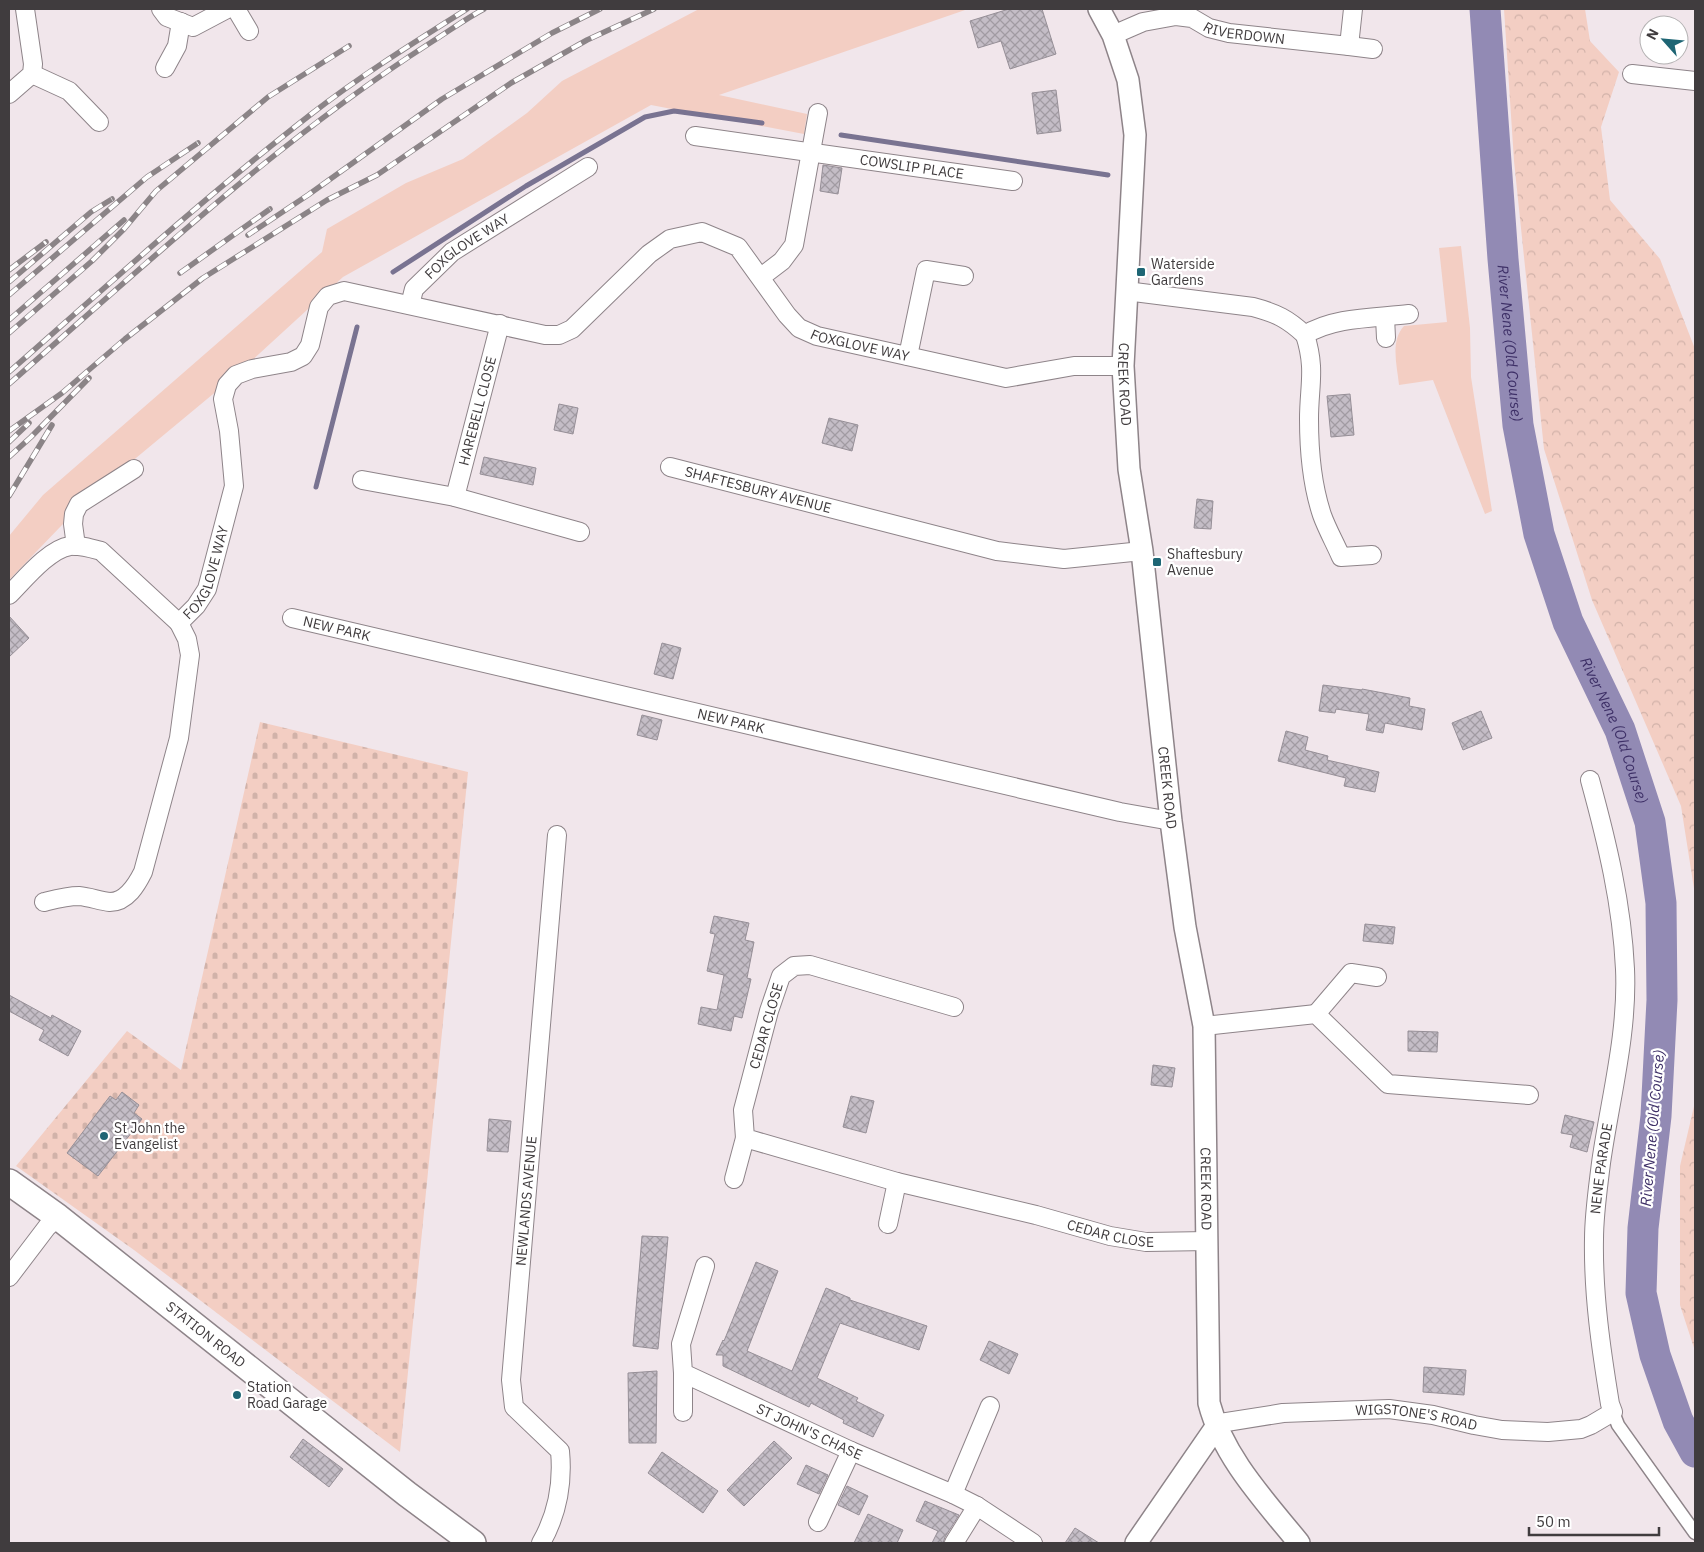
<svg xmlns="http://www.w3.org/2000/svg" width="1704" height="1552" font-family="'IBM Plex Sans',sans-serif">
	<defs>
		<pattern id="cemetery-stones" width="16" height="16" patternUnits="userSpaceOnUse" patternTransform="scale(1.25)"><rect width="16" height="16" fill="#f3cec3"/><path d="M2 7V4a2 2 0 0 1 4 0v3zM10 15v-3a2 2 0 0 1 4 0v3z" fill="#d1b2a9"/></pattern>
		<pattern id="park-crowns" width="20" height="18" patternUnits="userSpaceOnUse" patternTransform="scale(1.25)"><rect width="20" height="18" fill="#f3cec3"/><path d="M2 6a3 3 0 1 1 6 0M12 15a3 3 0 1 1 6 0" fill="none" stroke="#d1b2a9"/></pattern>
		<pattern id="building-cross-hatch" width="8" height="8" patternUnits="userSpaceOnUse" patternTransform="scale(1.25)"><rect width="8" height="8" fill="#c4bdc6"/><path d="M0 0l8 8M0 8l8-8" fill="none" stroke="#a19ba2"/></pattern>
	</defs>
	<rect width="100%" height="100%" fill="#f1e6eb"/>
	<g fill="#f3cec3">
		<path d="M699,9H968L719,95L807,114L804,134L651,105L343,277L236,375L89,497L9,580V536L43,495L322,252L327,229L406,183L463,159L527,113L562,81Z"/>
		<path d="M1461,246L1470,328L1471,377L1492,511L1485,514L1433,380L1399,385C1397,365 1390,341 1404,326L1447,322L1439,248Z"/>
	</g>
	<path fill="url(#cemetery-stones)" d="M260,722L468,772L400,1452L134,1250L16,1166L127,1031L181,1070Z"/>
	<g fill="url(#park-crowns)">
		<path d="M1504,9H1585L1590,41L1619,72L1601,127L1610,200L1660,259L1695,349V895L1681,806L1592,600L1544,449L1514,161Z"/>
		<path d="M1695,1102V1351L1680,1305V1166Z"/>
	</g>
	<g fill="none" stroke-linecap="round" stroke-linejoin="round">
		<g stroke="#797391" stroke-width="5">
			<path d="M841,135L1108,175"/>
			<path d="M393,272L526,186L645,117L674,111L762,123"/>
			<path d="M316,487L357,327"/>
		</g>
		<path stroke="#928ab4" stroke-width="31" id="s1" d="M1485,9L1503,259L1518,425L1539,534L1568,622L1620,730L1650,822L1661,903L1662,1000L1656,1116L1643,1228L1641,1293L1655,1355L1678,1421L1695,1452"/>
	</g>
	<g fill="url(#building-cross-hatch)" stroke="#968f97">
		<path d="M1009,9H1042L1056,54L1010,69L1001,41L978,48L970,21Z"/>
		<path d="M1056,90L1061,131L1037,134L1032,93Z"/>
		<path d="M823,165L842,168L838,194L820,191Z"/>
		<path d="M1350,394L1354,435L1331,437L1327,396Z"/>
		<path d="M559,404L578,408L573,434L554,430Z"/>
		<path d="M829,418L858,425L852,451L822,443Z"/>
		<path d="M484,457L536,468L533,485L480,474Z"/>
		<path d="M1197,499L1213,501L1211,529L1194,528Z"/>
		<path d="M9,616L29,638L9,657Z"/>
		<path d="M662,643L681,648L673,679L654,674Z"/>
		<path d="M1323,685L1362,690V689L1410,698L1409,706L1425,709L1422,730L1385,723L1383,733L1366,730L1369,714L1336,709L1335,713L1319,711Z"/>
		<path d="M1481,711L1492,738L1463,750L1452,723Z"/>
		<path d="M642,715L662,720L657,740L637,735Z"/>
		<path d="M1286,731L1308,737L1305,750L1328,756L1327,760L1379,772L1375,792L1344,786L1346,778L1278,761Z"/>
		<path d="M714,916L749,923L745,940L754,942L747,978L751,979L742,1018L734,1016L731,1031L698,1024L701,1007L717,1010L724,975L707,971L715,934L710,933Z"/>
		<path d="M1365,924L1395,927L1393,944L1363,941Z"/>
		<path d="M9,995L51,1018L52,1015L81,1031L68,1056L39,1040L44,1030L9,1011Z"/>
		<path d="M1408,1031L1438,1032L1437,1052L1408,1051Z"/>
		<path d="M1153,1065L1175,1068L1172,1087L1151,1085Z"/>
		<path d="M122,1092L139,1105L134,1113L142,1119L98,1176L67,1153L110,1096L116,1100Z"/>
		<path d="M851,1096L874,1101L866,1133L843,1127Z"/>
		<path d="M1565,1115L1594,1122L1587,1152L1570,1147L1573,1135L1561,1133Z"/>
		<path d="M489,1119L511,1121L508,1152L487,1151Z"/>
		<path d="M642,1236L668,1237L658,1349L633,1346Z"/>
		<path d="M756,1262L778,1271L747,1351L792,1371L826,1288L850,1298V1300L927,1326L919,1350L840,1323L817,1378L858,1398L856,1401L884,1415L873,1437L843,1423L844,1420L811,1403L809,1407L723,1366V1355H716L723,1340L724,1341Z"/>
		<path d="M989,1341L1018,1354L1009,1374L980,1360Z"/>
		<path d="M1424,1367L1466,1370L1464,1395L1423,1392Z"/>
		<path d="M657,1371L656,1443H629L628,1373Z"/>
		<path d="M303,1439L343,1469L329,1487L290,1457Z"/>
		<path d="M774,1441L792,1458L744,1506L727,1490Z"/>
		<path d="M662,1452L718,1491L703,1513L648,1473Z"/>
		<path d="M806,1465L828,1475L819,1494L797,1484Z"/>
		<path d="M847,1486L868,1496L859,1515L838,1505Z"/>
		<path d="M925,1501L959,1515L945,1537L943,1543H932L938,1531L916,1521Z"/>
		<path d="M868,1514L903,1530L897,1543H854Z"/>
		<path d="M1075,1528L1099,1543H1065Z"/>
	</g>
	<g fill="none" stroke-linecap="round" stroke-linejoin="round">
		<defs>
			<path id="pedestrian" d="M1613,1412L1618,1425L1695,1533"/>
			<g id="minor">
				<path d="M161,9L167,17L193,27L227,9"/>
				<path d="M236,9L249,31"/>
				<path id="s2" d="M1113,35L1143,22L1176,16L1192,18L1209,28L1229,33L1349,46L1353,9"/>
				<path d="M1349,46L1373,49"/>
				<path d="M165,68L177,46L181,22"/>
				<path d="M32,74L69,91L99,122"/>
				<path d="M1632,74L1695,81"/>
				<path d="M9,94L32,74L33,64L25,9"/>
				<path id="s3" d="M695,136L1013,181"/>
				<path d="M761,277L782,261L794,245L818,113"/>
				<path d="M1126,291L1253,307C1276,313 1288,319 1305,335C1333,317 1375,318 1409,314"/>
				<path id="s4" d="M410,305L414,289L452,252L588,167"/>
				<path d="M1385,317L1386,338"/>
				<path d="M1305,335C1316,369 1309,386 1309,419C1309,451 1312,485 1322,515C1327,529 1335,543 1341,557L1372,555"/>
				<path d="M908,356L926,270L964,276"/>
				<path id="s5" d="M670,467L997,551L1064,559L1142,551"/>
				<path d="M362,480L455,497L580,532"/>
				<path id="s6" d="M455,497L500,324"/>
				<path d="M76,546L73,524L74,514L79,504L134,469"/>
				<path d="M9,595C24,580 49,549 70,546C80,545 90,548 101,551L179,623"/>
				<path id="s7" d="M292,618L1120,812L1171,821"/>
				<path id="s8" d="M44,902C56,899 67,896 79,896C90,897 100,901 110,902C127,902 137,884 143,872L179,738L190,655L187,639L179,623L196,606L207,589L234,486L229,431L223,399L227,385L236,375L252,369L291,362L303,356L310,345L319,307L328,296L344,291L545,335H559L572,329L649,254L670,239L702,232L738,247L787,315L799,328L817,336L1006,378L1074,366H1123"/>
				<path id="s9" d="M954,1007L810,965L794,966L781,976L769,1011L743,1110L745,1138L897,1182L1036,1215L1110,1236L1146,1242L1208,1241"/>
				<path d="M1316,1014L1351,973L1377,977"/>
				<path d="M1204,1026L1316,1014L1388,1084L1529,1095"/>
				<path d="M734,1179L745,1138"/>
				<path d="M888,1224L897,1182"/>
				<path id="s10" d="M705,1266L681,1344L683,1373L851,1451L953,1494L977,1506L1033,1543"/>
				<path d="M9,1277L47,1227L58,1217"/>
				<path d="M683,1373V1412"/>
				<path id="s11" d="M1214,1424L1283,1413L1389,1409L1433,1415L1474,1425L1502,1430L1548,1432L1581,1429L1591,1425L1613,1412L1610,1404C1601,1349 1593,1294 1594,1239C1594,1214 1598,1188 1601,1163C1610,1099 1628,1034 1625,969C1622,904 1607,842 1590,780"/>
				<path d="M953,1494L990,1406"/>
				<path d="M818,1522L851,1451"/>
				<path id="s12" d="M541,1543C557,1515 563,1483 560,1451L514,1407L511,1380L557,835"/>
				<path d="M954,1543L977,1506"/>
			</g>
			<g id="tertiary">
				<path id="s13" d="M1099,9L1113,35L1128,80L1135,135L1123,366L1129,469L1142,551L1171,821L1185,927L1204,1026L1209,1403C1223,1457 1265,1501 1299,1543"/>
				<path d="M1136,1543L1216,1427"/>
			</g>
			<g id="secondary">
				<path id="s14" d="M9,1182L58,1217L407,1494L473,1543"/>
			</g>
		</defs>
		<use href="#pedestrian" stroke="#8e8489" stroke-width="15"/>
		<use href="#minor" stroke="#8e8489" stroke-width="20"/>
		<use href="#tertiary" stroke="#8e8489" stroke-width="24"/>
		<use href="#secondary" stroke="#8e8489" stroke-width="28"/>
		<use href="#pedestrian" stroke="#fff" stroke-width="12"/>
		<use href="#minor" stroke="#fff" stroke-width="18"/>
		<use href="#tertiary" stroke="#fff" stroke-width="21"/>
		<use href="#secondary" stroke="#fff" stroke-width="25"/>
		<defs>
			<g id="rail">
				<path d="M248,235L308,195L442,99L552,33L600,9"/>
				<path d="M9,270L46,242"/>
				<path d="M180,273L270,209"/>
				<path d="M9,282L91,212L112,199"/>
				<path d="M9,295L147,177L198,143"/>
				<path d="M9,320L124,220"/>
				<path d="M9,333L92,261L124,229L156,191L268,97L349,46"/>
				<path d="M9,372C108,285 206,196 310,115C360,76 413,43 467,9"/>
				<path d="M9,384C145,265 277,141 430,43C448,32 465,19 484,9"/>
				<path d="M9,431L62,393L125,339L203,278L327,200L377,175L511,83L587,40L654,9"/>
				<path d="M9,442L29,423"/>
				<path d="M9,457L31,437L89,378"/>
				<path d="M9,496L52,425"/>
			</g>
		</defs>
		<use href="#rail" stroke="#8b8487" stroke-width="5.5"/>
		<use href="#rail" stroke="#fff" stroke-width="4" stroke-dasharray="11" stroke-linecap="butt"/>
	</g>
	<g fill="#1e6574" stroke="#fff" stroke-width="2">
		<rect x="1136" y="267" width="10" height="10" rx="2.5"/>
		<rect x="1152" y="557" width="10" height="10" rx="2.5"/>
		<circle cx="104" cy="1136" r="5"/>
		<circle cx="237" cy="1395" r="5"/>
	</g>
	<g text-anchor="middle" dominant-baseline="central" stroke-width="4.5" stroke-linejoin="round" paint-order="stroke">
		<g font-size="14" fill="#403c3e" stroke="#fff">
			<text stroke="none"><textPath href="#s2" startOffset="138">RIVERDOWN</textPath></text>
			<text stroke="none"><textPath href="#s3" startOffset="219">COWSLIP PLACE</textPath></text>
			<text stroke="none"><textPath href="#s4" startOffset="85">FOXGLOVE WAY</textPath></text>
			<text stroke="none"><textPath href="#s8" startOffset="1395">FOXGLOVE WAY</textPath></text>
			<text stroke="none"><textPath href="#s13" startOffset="382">CREEK ROAD</textPath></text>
			<text stroke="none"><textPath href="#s6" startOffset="89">HAREBELL CLOSE</textPath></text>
			<text stroke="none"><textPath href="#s5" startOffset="91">SHAFTESBURY AVENUE</textPath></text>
			<text stroke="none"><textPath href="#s8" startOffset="430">FOXGLOVE WAY</textPath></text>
			<text stroke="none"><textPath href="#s7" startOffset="46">NEW PARK</textPath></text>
			<text stroke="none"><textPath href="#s7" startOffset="451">NEW PARK</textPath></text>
			<text stroke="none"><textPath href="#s13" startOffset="788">CREEK ROAD</textPath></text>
			<text transform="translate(766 1026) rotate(-74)">CEDAR CLOSE</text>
			<text stroke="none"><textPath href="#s11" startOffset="652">NENE PARADE</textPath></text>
			<text stroke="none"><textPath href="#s13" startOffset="1192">CREEK ROAD</textPath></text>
			<text stroke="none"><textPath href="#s12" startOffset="366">NEWLANDS AVENUE</textPath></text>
			<text stroke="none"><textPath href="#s9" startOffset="728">CEDAR CLOSE</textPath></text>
			<text stroke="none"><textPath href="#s14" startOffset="249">STATION ROAD</textPath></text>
			<text stroke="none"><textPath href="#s11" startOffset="204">WIGSTONE'S ROAD</textPath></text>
			<text stroke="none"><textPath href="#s10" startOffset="250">ST JOHN'S CHASE</textPath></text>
		</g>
		<g font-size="14" fill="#403c3e" stroke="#fff" text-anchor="start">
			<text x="1151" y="264">Waterside<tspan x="1151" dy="16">Gardens</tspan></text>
			<text x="1167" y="554">Shaftesbury<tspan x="1167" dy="16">Avenue</tspan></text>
			<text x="114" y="1128">St John the<tspan x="114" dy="16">Evangelist</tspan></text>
			<text x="247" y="1387">Station<tspan x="247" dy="16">Road Garage</tspan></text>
		</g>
		<g font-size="15" font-style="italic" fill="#3e3067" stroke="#fff">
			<text stroke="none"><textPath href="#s1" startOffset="335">River Nene (Old Course)</textPath></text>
			<text stroke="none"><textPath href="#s1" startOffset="739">River Nene (Old Course)</textPath></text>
			<text transform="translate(1652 1128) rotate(-85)">River Nene (Old Course)</text>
		</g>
	</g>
	<rect width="1704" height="1552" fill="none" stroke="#403c3e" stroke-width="20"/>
	<g transform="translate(1664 40) rotate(297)"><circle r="24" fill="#ffffff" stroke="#b3b1b2"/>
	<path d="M0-4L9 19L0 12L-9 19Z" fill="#1e6574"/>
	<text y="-8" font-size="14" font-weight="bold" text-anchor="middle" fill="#403c3e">N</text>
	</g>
	<path d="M1529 1527v8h130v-8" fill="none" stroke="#403c3e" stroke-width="2.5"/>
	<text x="1536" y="1527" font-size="15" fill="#403c3e" stroke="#ffffff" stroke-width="4" paint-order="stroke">50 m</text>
</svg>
